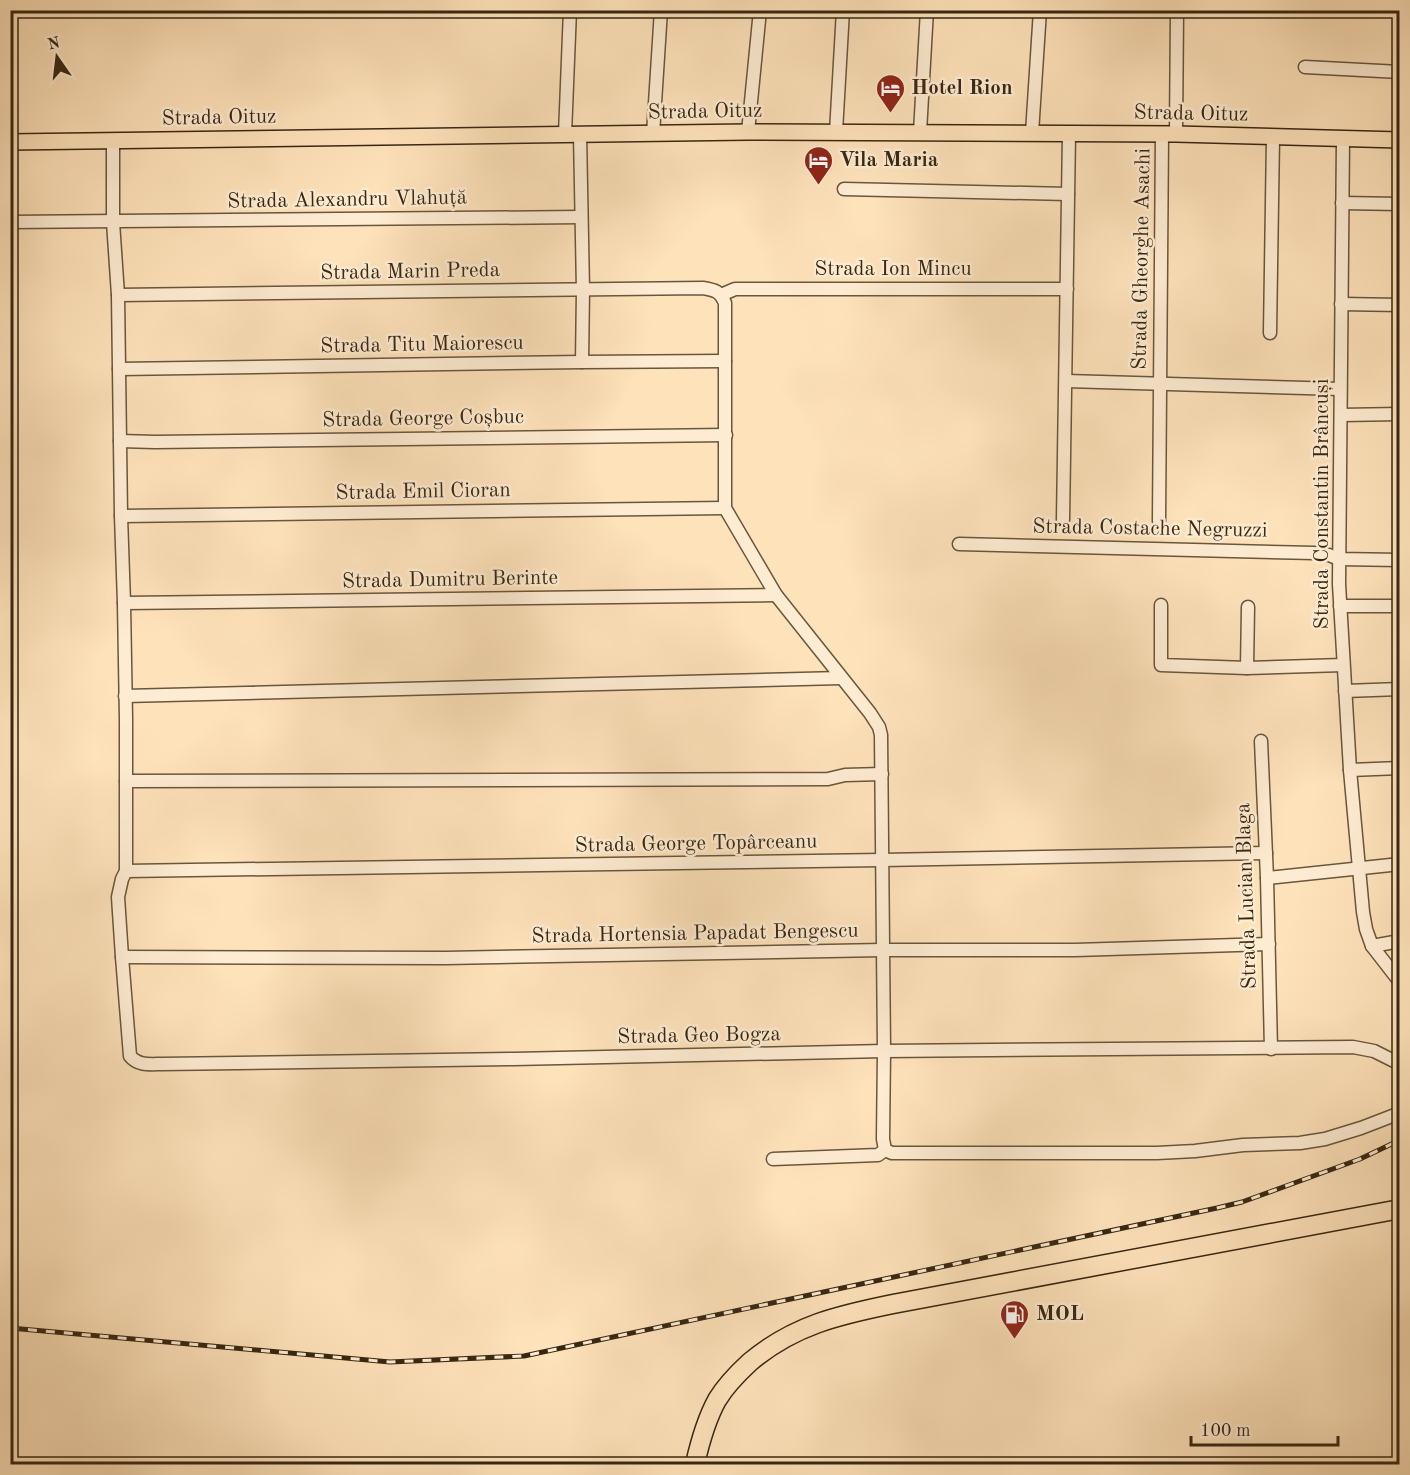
<svg xmlns="http://www.w3.org/2000/svg" width="1410" height="1475" font-family="'Old Standard TT',serif">
	<rect width="100%" height="100%" fill="#fee2ba"/>
	<filter id="stains"><feTurbulence type="fractalNoise" baseFrequency=".00333" numOctaves="4"/><feColorMatrix values="0 0 0 0 .2 0 0 0 0 .09 0 0 0 0 .02 0 0 0 .5 -.17"/></filter>
	<radialGradient id="worn" r=".72"><stop offset=".6" stop-color="#630" stop-opacity="0"/><stop offset="1" stop-color="#630" stop-opacity=".3"/></radialGradient>
	<g fill="none" stroke-linecap="round" stroke-linejoin="round">
		<defs>
			<g id="minor">
				<path d="M1305,67L1400,72"/>
				<path d="M748,132L760,10"/>
				<path d="M836,132L843,10"/>
				<path d="M920,132L927,10"/>
				<path d="M1032,133L1040,10"/>
				<path d="M565,134L570,10"/>
				<path d="M580,134L583,290L582,362"/>
				<path d="M653,134L661,10"/>
				<path d="M1176,134L1177,10"/>
				<path d="M1343,139L1339,584L1350,770L1363,912L1366,929L1372,946L1400,982"/>
				<path d="M113,141V222L118,295L121,516L124,603L126,719V871L122,879L118,897L122,957L130,1056C138,1066 150,1064 162,1064L514,1059L884,1051L1353,1047L1374,1051L1400,1064"/>
				<path d="M844,189L1068,194"/>
				<path d="M1342,203L1400,204"/>
				<path d="M10,222L581,217"/>
				<path d="M118,295L703,288C715,290 720,291 725,303V508L776,595L870,713L879,727L881,735L884,1051L883,1139L885,1150L892,1153H1157L1195,1151L1243,1145L1300,1143L1325,1139L1361,1128L1400,1113"/>
				<path d="M721,295L735,289H1067"/>
				<path d="M1341,304L1400,305"/>
				<path d="M1270,333L1273,137"/>
				<path d="M119,369L582,362L725,361"/>
				<path d="M1066,381L1340,389"/>
				<path d="M1341,415L1400,414"/>
				<path d="M120,441L155,442L726,435"/>
				<path d="M121,516L725,508"/>
				<path d="M1063,520L1069,134"/>
				<path d="M1159,521L1162,134"/>
				<path d="M959,544L1314,553L1329,555L1339,559L1400,560"/>
				<path d="M124,603L776,595"/>
				<path d="M1161,605V665L1247,668L1343,665"/>
				<path d="M1340,606H1400"/>
				<path d="M1247,668L1248,607"/>
				<path d="M1345,691L1400,689"/>
				<path d="M125,696L841,678"/>
				<path d="M1261,741L1267,878L1271,1049"/>
				<path d="M1350,770L1400,768"/>
				<path d="M126,781L828,779L845,775L882,774"/>
				<path d="M126,871L882,860L1266,853"/>
				<path d="M1267,878L1400,864"/>
				<path d="M1372,946L1400,941"/>
				<path d="M122,957L446,958L883,950H1075L1269,944"/>
				<path d="M773,1159L878,1155L885,1150"/>
			</g>
			<path id="major" d="M10,142L748,132L1176,134L1400,140"/>
			<path id="highway" d="M695,1464C700,1442 706,1420 717,1400C726,1385 738,1373 750,1362C794,1325 839,1315 893,1304L1400,1209"/>
		</defs>
		<use href="#minor" stroke="#69563c" stroke-width="15"/>
		<use href="#major" stroke="#372712" stroke-width="18"/>
		<use href="#highway" stroke="#372712" stroke-width="21"/>
		<use href="#minor" stroke="#feecd2" stroke-width="12"/>
		<use href="#major" stroke="#fee2ba" stroke-width="15"/>
		<use href="#highway" stroke="#fee2ba" stroke-width="18"/>
		<defs>
			<path id="rail" d="M10,1328L390,1362L524,1356L1217,1208L1242,1202L1360,1159L1400,1140"/>
		</defs>
		<use href="#rail" stroke="#372712" stroke-width="5"/>
		<use href="#rail" stroke="#feecd2" stroke-width="3" stroke-dasharray="9" stroke-linecap="butt"/>
	</g>
	<defs>
		<symbol id="hotel-pin" viewBox="-11 -11 22 30"><path d="M0 17L-7.5 6A9.5 9.5 0 1 1 7.5 6Z" fill="#8f2418" stroke="#feecd2"/><path d="M-6-4.5h1.5V1H6V5H4.5V3h-9V5H-6ZM-4 0a1.8 1.8 0 1 1 3.6 0ZM.5 0V-2.5h3Q6-2.5 6 0Z" fill="#fff"/></symbol>
		<symbol id="fuel-pin" viewBox="-11 -11 22 30"><path d="M0 17L-7.5 6A9.5 9.5 0 1 1 7.5 6Z" fill="#8f2418" stroke="#feecd2"/><path d="M-5.5-6h7V0h2V4h1.3V-2.5L3-4.5l.8-.8L6-3V5H2.5V1h-1V6h-7ZM-4.2-4.7v3.2H.2V-4.7Z" fill="#fff"/></symbol>
	</defs>
	<g fill-rule="evenodd">
		<use href="#hotel-pin" x="874" y="72" width="33" height="45"/>
		<use href="#hotel-pin" x="802" y="144" width="33" height="45"/>
		<use href="#fuel-pin" x="998" y="1298" width="33" height="45"/>
	</g>
	<g text-anchor="middle" dominant-baseline="central" stroke-width="5" stroke-linejoin="round" paint-order="stroke">
		<g font-size="21" font-weight="bold" fill="#372712" stroke="#feecd2" text-anchor="start">
			<text x="911" y="88">Hotel Rion</text>
			<text x="839" y="160">Vila Maria</text>
			<text x="1036" y="1314">MOL</text>
		</g>
		<g font-size="21" fill="#372712" stroke="#feecd2">
			<text transform="translate(705 112) rotate(-1)">Strada Oituz</text>
			<text transform="translate(1191 114) rotate(1)">Strada Oituz</text>
			<text transform="translate(219 118) rotate(-1)">Strada Oituz</text>
			<text transform="translate(347 200) rotate(-1)">Strada Alexandru Vlahuță</text>
			<text transform="translate(1142 259) rotate(-89)">Strada Gheorghe Asachi</text>
			<text x="893" y="269">Strada Ion Mincu</text>
			<text transform="translate(410 272) rotate(-1)">Strada Marin Preda</text>
			<text transform="translate(422 345) rotate(-1)">Strada Titu Maiorescu</text>
			<text transform="translate(423 419) rotate(-1)">Strada George Coșbuc</text>
			<text transform="translate(423 492) rotate(-1)">Strada Emil Cioran</text>
			<text transform="translate(1322 504) rotate(-90)">Strada Constantin Brâncuși</text>
			<text transform="translate(1150 529) rotate(1)">Strada Costache Negruzzi</text>
			<text transform="translate(450 580) rotate(-1)">Strada Dumitru Berinte</text>
			<text transform="translate(696 844) rotate(-1)">Strada George Topârceanu</text>
			<text transform="translate(1247 896) rotate(-92)">Strada Lucian Blaga</text>
			<text transform="translate(695 934) rotate(-1)">Strada Hortensia Papadat Bengescu</text>
			<text transform="translate(699 1036) rotate(-1)">Strada Geo Bogza</text>
		</g>
	</g>
	<rect width="1410" height="1475" fill="none" stroke="#fee2ba" stroke-width="36"/>
	<rect x="12" y="12" width="1386" height="1451" fill="none" stroke="#372712" stroke-width="3"/>
	<rect x="18" y="18" width="1374" height="1439" fill="none" stroke="#372712" stroke-width="1.5"/>
	<g transform="translate(57 57) rotate(346)" stroke="#feecd2" stroke-width="4.5" paint-order="stroke">
	<path d="M0-4.5L10 22L0 15L-10 22Z" fill="#372712"/>
	<text y="-9" font-size="16" font-weight="bold" text-anchor="middle" fill="#372712">N</text>
	</g>
	<path d="M1191 1436v9h147v-9" fill="none" stroke="#372712" stroke-width="3"/>
	<text x="1200" y="1436" font-size="18" fill="#372712" stroke="#feecd2" stroke-width="4.5" paint-order="stroke">100 m</text>
	<rect width="100%" height="100%" filter="url(#stains)"/>
	<rect width="100%" height="100%" fill="url(#worn)"/>
</svg>
